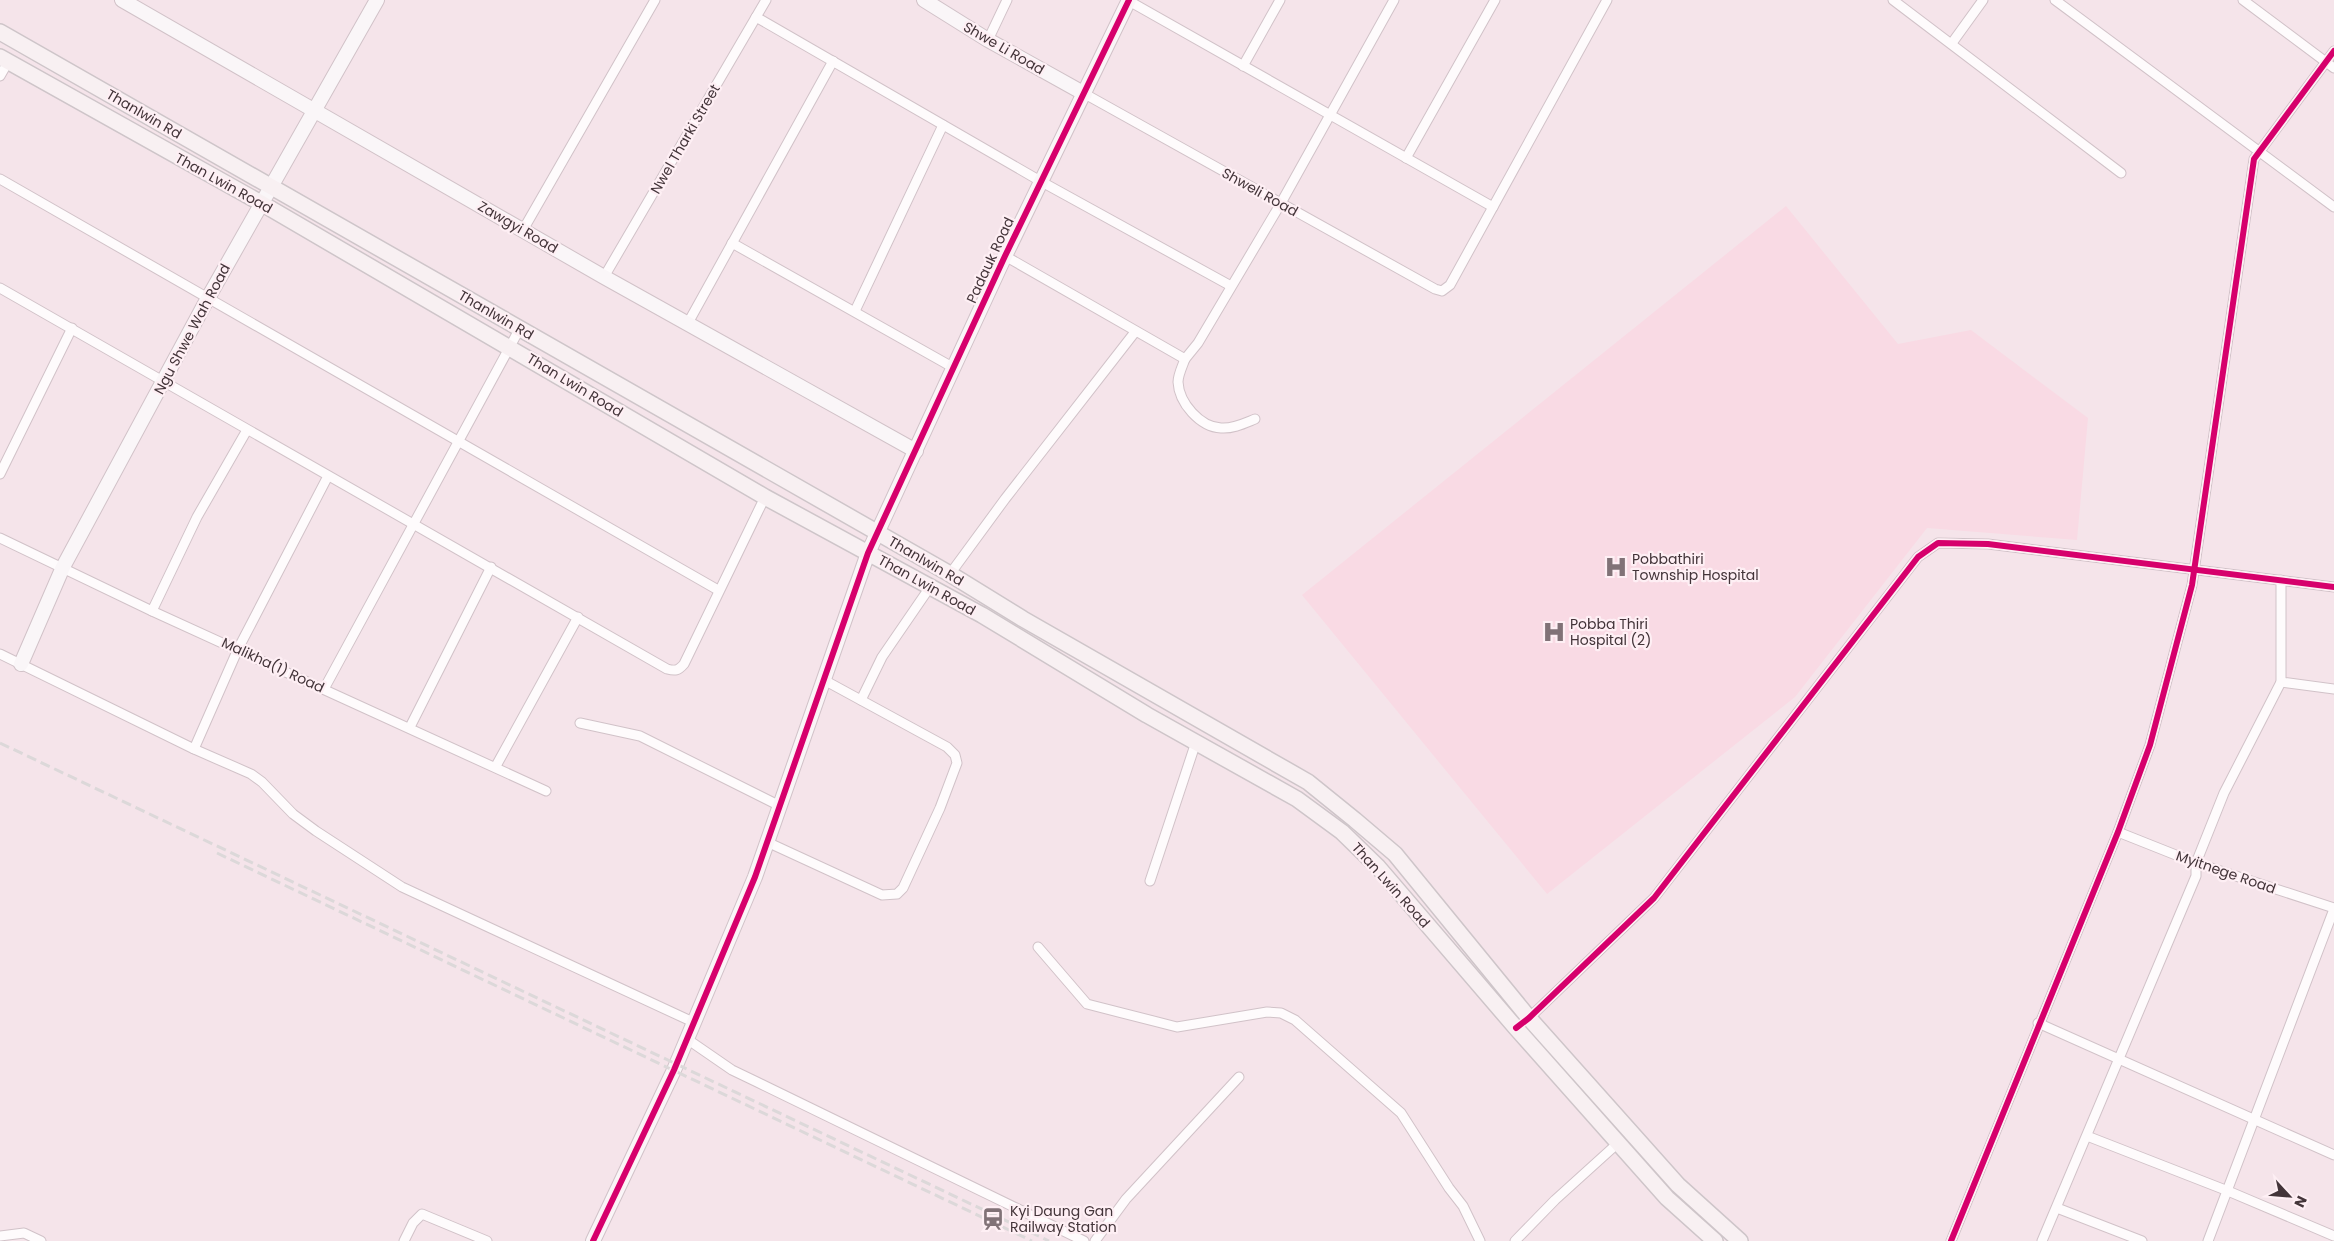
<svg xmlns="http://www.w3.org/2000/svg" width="2334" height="1241" font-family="Poppins,sans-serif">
	<rect width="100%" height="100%" fill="#f5e4ea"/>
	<path fill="#f9dae4" d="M1786,206L1898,344L1971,330L2088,418L2077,540L1927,528L1795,697L1547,894L1302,595Z"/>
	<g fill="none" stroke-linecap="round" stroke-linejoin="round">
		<defs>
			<g id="street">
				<path d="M1893,0L2121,173"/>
				<path d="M2055,0L2334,207"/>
				<path d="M2243,0L2334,68"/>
				<path d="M1129,1L1493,207"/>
				<path d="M756,17L1042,182L1231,286"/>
				<path d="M988,40L1007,0"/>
				<path d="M1952,43L1983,0"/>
				<path d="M1243,66L1280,0"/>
				<path d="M0,76L8,62"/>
				<path d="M1085,94L1435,289L1442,291L1450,285L1607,0"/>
				<path d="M1406,158L1495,0"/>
				<path d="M0,179L718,590"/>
				<path d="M523,230L655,0"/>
				<path d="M732,243L954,368"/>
				<path d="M1005,256L1185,359L1198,343L1281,203L1394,0"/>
				<path d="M604,277L766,0"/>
				<path d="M0,288L667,669C675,671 678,671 684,664L765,497"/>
				<path d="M855,311L943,125"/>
				<path d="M688,323L833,61"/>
				<path d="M1185,359C1182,367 1178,375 1178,382C1179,403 1200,427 1221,428C1233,429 1245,423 1255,419"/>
				<path d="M0,474L72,328"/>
				<path d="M0,538L152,611L546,791"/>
				<path d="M950,574L1005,499L1135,332"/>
				<path d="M152,611L197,517L247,430"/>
				<path d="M0,654L194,749L251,774L262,782L293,814L316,831L402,887L693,1022"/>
				<path d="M2281,682L2334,689"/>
				<path d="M324,689L520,328"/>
				<path d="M861,700L882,657L930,587"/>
				<path d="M580,723L640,736L780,806"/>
				<path d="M410,727L491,567"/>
				<path d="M194,749L238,649L328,476"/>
				<path d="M496,766L578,617"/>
				<path d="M2118,832L2196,863L2334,908"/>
				<path d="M767,842L882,895L897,894L903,888L940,808L957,763L955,755L947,747L824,680"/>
				<path d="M1150,881L1196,742"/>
				<path d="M1038,947L1087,1004L1177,1027L1267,1012L1281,1013L1295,1020L1401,1113L1449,1188L1463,1206L1480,1241"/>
				<path d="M1526,1021L1654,898L1918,557L1938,543L1988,544L2334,587"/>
				<path d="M2038,1023L2334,1155"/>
				<path d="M687,1039L732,1070L757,1082L1084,1241"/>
				<path d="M2087,1136L2228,1191L2334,1236"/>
				<path d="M2057,1208L2142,1241"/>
				<path d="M0,1236L24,1233L41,1241"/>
				<path d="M404,1241L413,1223L422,1214L487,1241"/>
				<path d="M1095,1241L1126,1199L1239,1077"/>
				<path d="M1515,1241L1555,1200L1618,1143"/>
				<path d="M1951,1241L2118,832L2150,745L2192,585L2254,159L2334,51"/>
				<path d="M2042,1241L2196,876V863L2224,793L2281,682V580"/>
				<path d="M2208,1241L2334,909"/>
			</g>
			<g id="secondary">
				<path d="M122,0L604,277L916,451"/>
				<path d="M924,0L988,40L1085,94"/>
				<path d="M21,664L63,567L208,298L377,0"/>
				<path d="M593,1241L674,1070L755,877L868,553L1005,256L1129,0"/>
			</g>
			<g id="primary">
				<path d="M0,32L950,574L1023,619L1308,782L1355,820L1395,854L1529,1018L1678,1185L1740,1241"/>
				<path d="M0,57L261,203L765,497L982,615L1147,715L1297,799L1342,832L1378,867L1516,1028L1667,1198L1715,1241"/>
			</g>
		</defs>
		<use href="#street" stroke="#d1c2c8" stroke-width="11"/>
		<use href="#secondary" stroke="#d1c2c8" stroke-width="16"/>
		<use href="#primary" stroke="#cec5c9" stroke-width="18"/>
		<use href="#street" stroke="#fefbfc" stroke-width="9"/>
		<use href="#secondary" stroke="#faf6f8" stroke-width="14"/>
		<use href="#primary" stroke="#f8f0f2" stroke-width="15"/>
		<g stroke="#dcd8d9" stroke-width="3" stroke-dasharray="10 5" stroke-linecap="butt">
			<path d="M0,743L1049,1241"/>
			<path d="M217,853L1032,1241"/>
		</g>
		<defs>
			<g id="cycleway">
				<path d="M1516,1028L1529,1018L1654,898L1918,557L1938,543L1988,544L2334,587"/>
				<path d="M593,1241L674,1070L755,877L868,553L1005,256L1129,0"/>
				<path d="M1951,1241L2118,832L2150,745L2192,585L2254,159L2334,51"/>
			</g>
		</defs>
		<use href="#cycleway" stroke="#feeff4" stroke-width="9"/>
		<use href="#cycleway" stroke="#d6006c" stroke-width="6"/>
	</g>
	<defs>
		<symbol id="hospital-bare" viewBox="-9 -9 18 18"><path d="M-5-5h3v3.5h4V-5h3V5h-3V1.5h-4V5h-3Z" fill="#817277" stroke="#feeff4" stroke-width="2.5" paint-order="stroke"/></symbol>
		<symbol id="station-bare" viewBox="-9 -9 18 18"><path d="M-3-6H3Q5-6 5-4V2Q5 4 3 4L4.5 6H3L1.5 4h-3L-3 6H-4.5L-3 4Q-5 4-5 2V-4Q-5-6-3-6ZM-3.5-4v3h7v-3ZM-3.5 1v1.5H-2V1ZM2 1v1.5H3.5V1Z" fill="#817277" stroke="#feeff4" stroke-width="2.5" paint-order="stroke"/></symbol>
	</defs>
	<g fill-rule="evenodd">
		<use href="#hospital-bare" x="1600" y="551" width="32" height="32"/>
		<use href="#hospital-bare" x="1538" y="616" width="32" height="32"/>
		<use href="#station-bare" x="977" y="1203" width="32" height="32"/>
	</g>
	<g text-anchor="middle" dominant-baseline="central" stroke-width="4.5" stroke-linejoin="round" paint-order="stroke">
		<g font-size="14" fill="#433439" stroke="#feeff4">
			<text transform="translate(1004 48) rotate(30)">Shwe Li Road</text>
			<text transform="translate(144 114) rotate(30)">Thanlwin Rd</text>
			<text transform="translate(685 139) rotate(-60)">Nwel Tharki Street</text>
			<text transform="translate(224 183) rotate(29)">Than Lwin Road</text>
			<text transform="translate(1260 192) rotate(29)">Shweli Road</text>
			<text transform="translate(518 227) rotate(30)">Zawgyi Road</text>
			<text transform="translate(990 260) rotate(-65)">Padauk Road</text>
			<text transform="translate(496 315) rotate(30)">Thanlwin Rd</text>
			<text transform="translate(192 329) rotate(-62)">Ngu Shwe Wah Road</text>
			<text transform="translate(575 385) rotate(31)">Than Lwin Road</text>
			<text transform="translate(926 561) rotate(30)">Thanlwin Rd</text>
			<text transform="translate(927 585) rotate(29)">Than Lwin Road</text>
			<text transform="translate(273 665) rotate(25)">Malikha(1) Road</text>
			<text transform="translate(2226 872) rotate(19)">Myitnege Road</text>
			<text transform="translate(1391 885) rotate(48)">Than Lwin Road</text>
		</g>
		<g font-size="14" fill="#433439" stroke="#feeff4" text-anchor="start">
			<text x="1632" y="559">Pobbathiri<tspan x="1632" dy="16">Township Hospital</tspan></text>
			<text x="1570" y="624">Pobba Thiri<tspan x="1570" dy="16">Hospital (2)</tspan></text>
			<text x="1010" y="1211">Kyi Daung Gan<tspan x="1010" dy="16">Railway Station</tspan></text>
		</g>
	</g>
	<g transform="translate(2289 1196) rotate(116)" stroke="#feeff4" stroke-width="4" paint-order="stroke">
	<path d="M0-4L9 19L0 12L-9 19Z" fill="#433439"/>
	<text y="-8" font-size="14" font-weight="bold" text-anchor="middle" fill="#433439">N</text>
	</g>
</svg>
